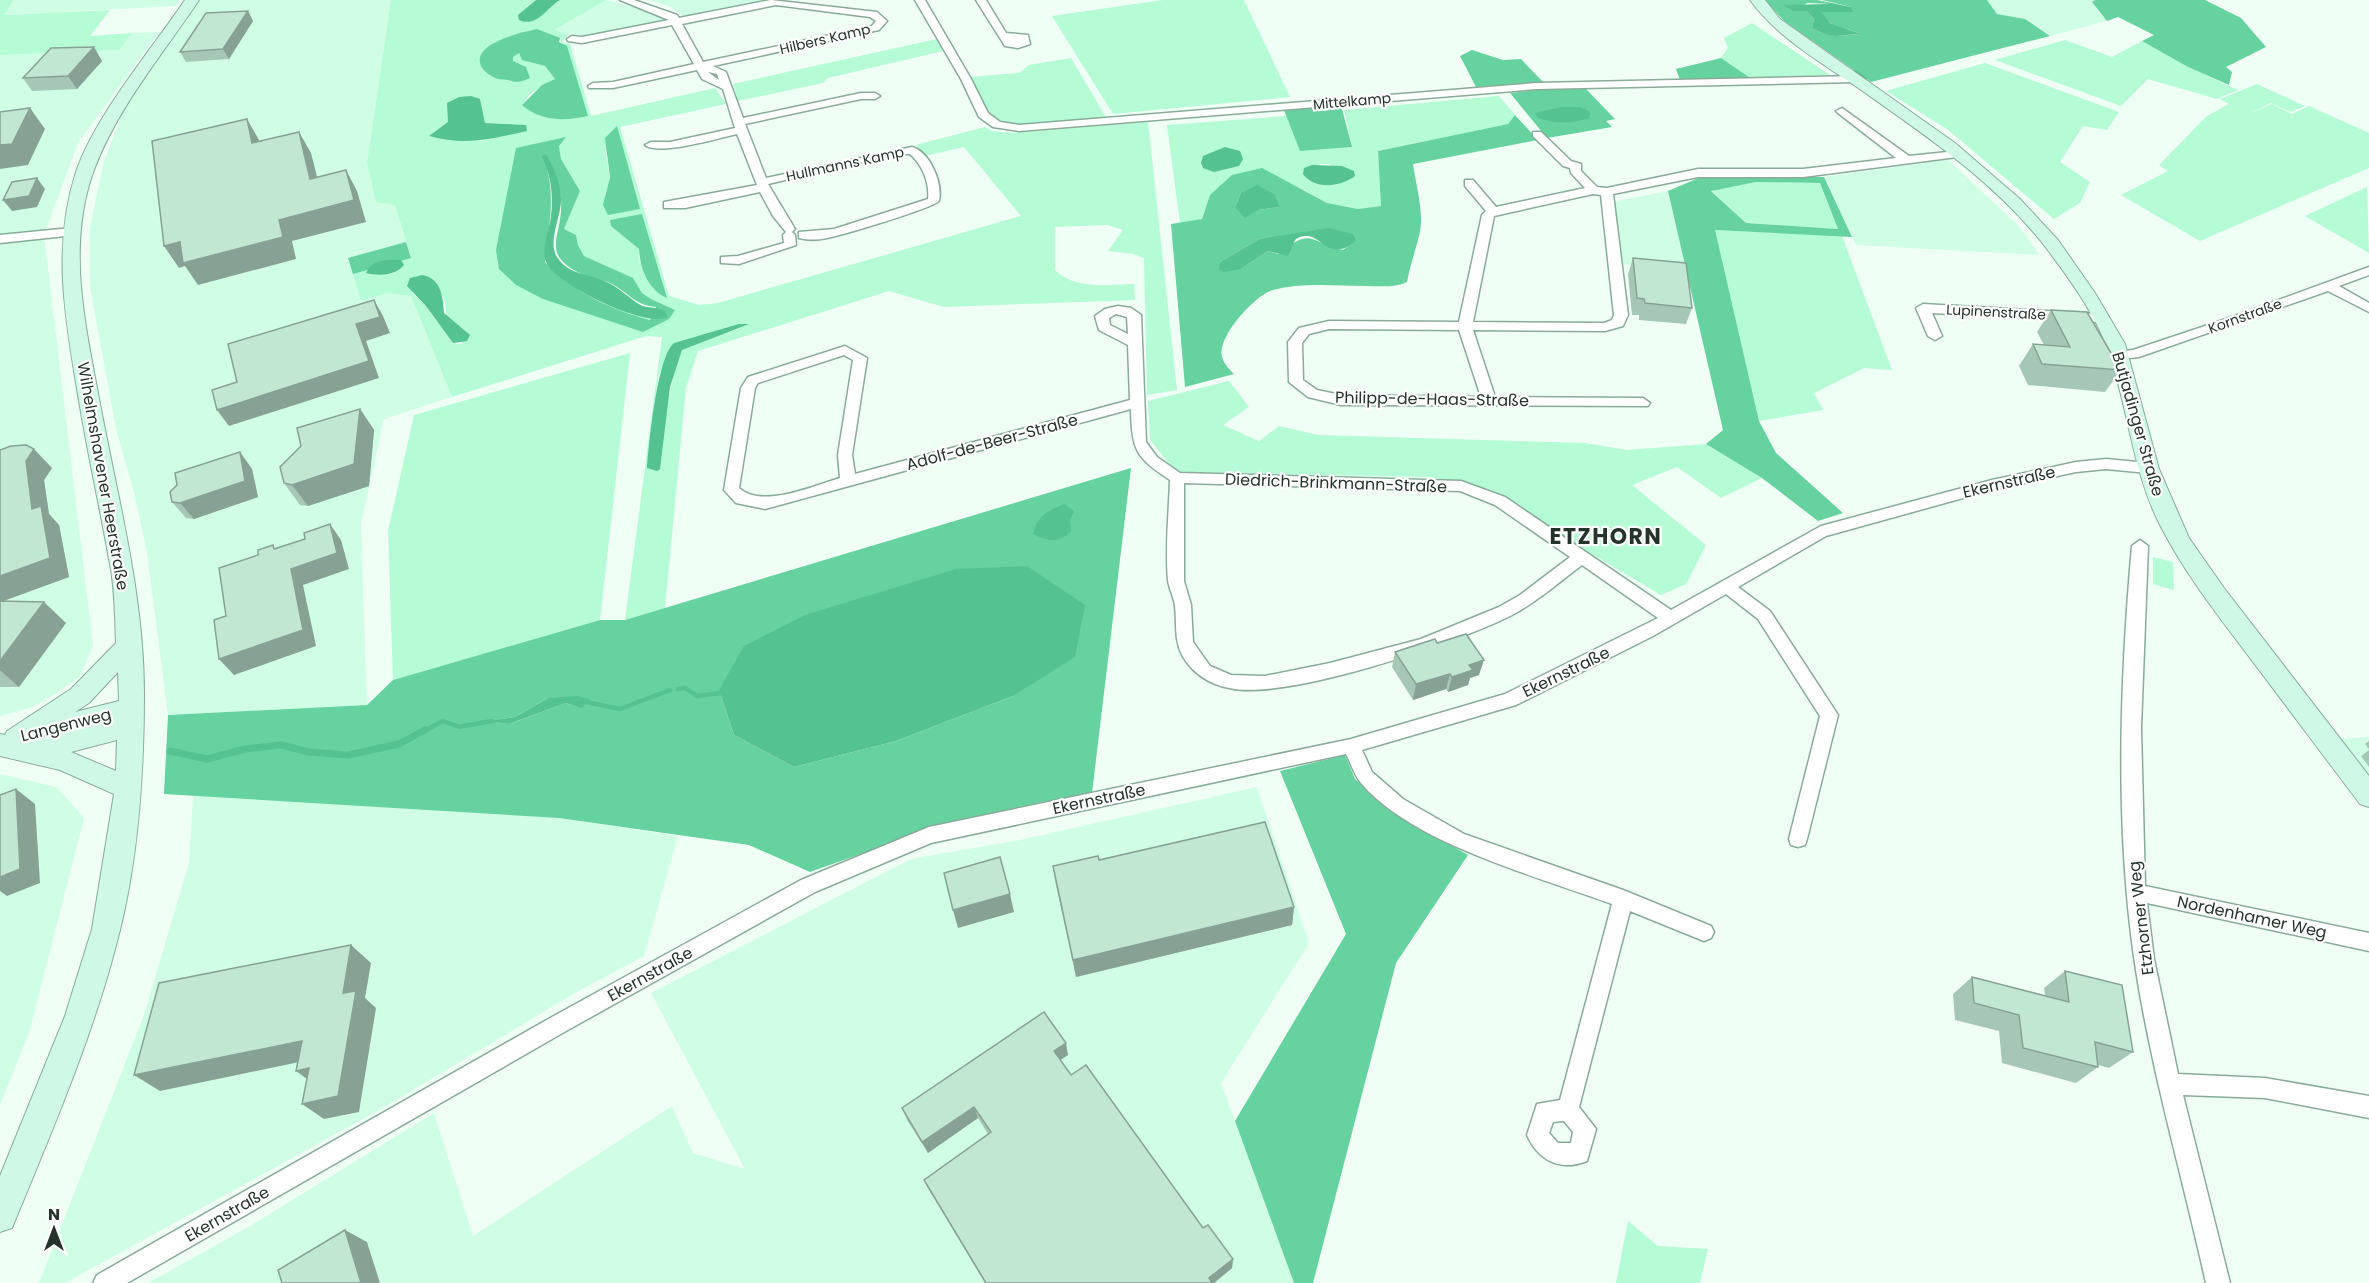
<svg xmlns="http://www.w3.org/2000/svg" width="2369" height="1283" font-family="Poppins,sans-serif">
	<rect width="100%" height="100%" fill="#effff6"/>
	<g fill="#cffee5">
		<path d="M14,0H180L176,6L3,15Z"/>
		<path d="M198,0H391L367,163L376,202L395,205L406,242L349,258L361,301L387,293L411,296L452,397L384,419L361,524L367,705L168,715L147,553L135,496L116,429L90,287V228L104,161L126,105Z"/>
		<path d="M606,0L659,14L666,21L585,38L578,34L568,35L553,30Z"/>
		<path d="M650,0H774L686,18L671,7Z"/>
		<path d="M1987,0H2095L2092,3L2107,21L2050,36L2025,19L1997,14Z"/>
		<path d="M159,32L78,143L44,235L93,645L80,676L57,693L33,707L0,716V55L119,50L132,33Z"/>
		<path d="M1948,160L2018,225L2039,255L1856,245L1824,177Z"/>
		<path d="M1668,191L1686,269L1620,264L1612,202Z"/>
		<path d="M2369,737V775L2341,739Z"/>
		<path d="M0,774L57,787L84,818L30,1030L0,1105Z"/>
		<path d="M1257,787L1309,943L1221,1083L1294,1283H148L245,1229L434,1113L473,1236L672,1106L693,1153L745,1169L651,993L911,859L1020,840Z"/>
		<path d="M193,795L559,818L678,836L644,956L575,993L383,1108L65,1283H39L144,1015L189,863Z"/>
	</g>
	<g fill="#b4fbd6" fill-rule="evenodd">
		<path d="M0,0H14L4,15L110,10L90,36L132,33L119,50L0,55Z"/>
		<path d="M391,0H536L527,7L543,14L560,0H606L554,30L568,35L562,42L570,44L591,116L715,88L726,104L620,127L669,296L699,305L718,303L1021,216L964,147L925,156L916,145L985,127L992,131L1012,133L1148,122L1177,390L1147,395L1144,258L1133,254L1108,251L1123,230L1108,225L1055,227V270C1076,290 1107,285 1134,284L1135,300L944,307L889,291L698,351L686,388L665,608L625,620L662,337L646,336L452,397L411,296L387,293L361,301L353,274L411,257L395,205L376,202L367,163ZM537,29L560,39L588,116L553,119L523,105C527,93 544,84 555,79L545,66L523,60L519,53L513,57L512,82L507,79L508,36ZM480,99L485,123L526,125V130L481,141L430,136ZM565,137L559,146L561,159L580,191L564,229L576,235L578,245L584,256L632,278L642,293L651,299L675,310L543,299L496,250L501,233ZM605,149L640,209L605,195L610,177ZM642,214L666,297V298L639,260V249L611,226ZM415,276H427C432,281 439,288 442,295C452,315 436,313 464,329L462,344L453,343L426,306L412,293ZM742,328C726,333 694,339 682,351C673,360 659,453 660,469L649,444L652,439L658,377L674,343Z"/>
		<path d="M1163,0H1244L1290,97L1113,114L1052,16Z"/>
		<path d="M1752,23L1830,75L1751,78L1721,58L1728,48L1724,38Z"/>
		<path d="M937,39L943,51L828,78L823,83L738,101L733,84Z"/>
		<path d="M2065,40L2112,57L2142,41L2188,67L2238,90L2217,99L2148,79L2121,106L1995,60Z"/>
		<path d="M1071,58L1107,119C1079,121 1008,135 987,115C979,108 975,87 970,77L1019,73L1029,65Z"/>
		<path d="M1985,63L2119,112L2107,130L2083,126L2060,162L2090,182L2080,203L2054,219L1947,129L1886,91Z"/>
		<path d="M2257,84L2305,106L2291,112L2271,103L2248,114L2272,104L2292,114L2309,106L2369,133V168L2200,241L2121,195L2168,171L2159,165L2207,116L2229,104L2237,108L2220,99Z"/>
		<path d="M1499,96L1515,115L1508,124L1378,151L1381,206L1358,209L1327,203L1290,183L1210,195L1202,219L1180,223L1167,125L1287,116L1300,151L1352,147L1344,110ZM1319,164H1329L1352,179L1335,185L1309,181L1306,178Z"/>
		<path d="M1756,182L1820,183L1838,229L1746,223L1711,190Z"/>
		<path d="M2367,187L2369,253L2305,216Z"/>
		<path d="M1714,230L1842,236L1892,370L1864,368L1814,393L1823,410L1759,421Z"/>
		<path d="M630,353L600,620L393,680L388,531L414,415Z"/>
		<path d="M1229,381L1249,407L1223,425L1259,441L1279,426L1318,435L1585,443L1627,450L1706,444L1762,478L1721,498L1677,467L1632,485L1706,545L1686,584L1661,595L1575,544L1504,497L1465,482L1426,477L1176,472L1150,440L1148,401Z"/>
		<path d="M2153,557L2173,562L2174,590L2153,584Z"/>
		<path d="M1628,1221L1658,1246L1708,1249L1700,1283H1616Z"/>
	</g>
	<g fill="#66d2a0" fill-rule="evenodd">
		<path d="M1765,0H1817L1831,4L1807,3L1802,7L1792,6L1793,11H1806L1814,19L1812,28C1829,38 1840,36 1860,34C1848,27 1825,27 1821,12H1852L1851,7L1822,0H1987L1997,14L2025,19L2050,36L1871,82L1784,21Z"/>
		<path d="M2095,0H2205L2241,18L2266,47L2226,67L2232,72L2229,85L2188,67L2142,41L2154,35L2118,17L2107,21L2092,2Z"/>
		<path d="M537,29L560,38L559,42L567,46L588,116C565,121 542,122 522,105L542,85L555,79L545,66L522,60L519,53L513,57V61L526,67L530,78C522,82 516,83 508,80C504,79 504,80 499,79C493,78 484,72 481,66C471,43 523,32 537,29Z"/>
		<path d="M1472,50L1503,60L1521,59L1544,83L1476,87L1460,56Z"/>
		<path d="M1721,58L1755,81L1681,83L1676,69Z"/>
		<path d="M1547,89H1586L1615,119L1606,121L1612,127L1547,138L1510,93Z"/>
		<path d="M1341,105L1352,147L1300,151L1284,110Z"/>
		<path d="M1515,115L1538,140L1413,164C1416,186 1425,214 1419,236C1415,252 1410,266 1407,282C1394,288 1380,286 1366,286C1337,286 1302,282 1273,290C1258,294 1234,321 1227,335C1217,353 1221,361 1234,374L1185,387L1171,224L1202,219L1210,195L1232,175L1262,168L1327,203L1358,209L1381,206L1378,151L1508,124ZM1241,193L1279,207L1258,210L1235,207ZM1299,235L1356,241L1343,250C1308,242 1313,226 1278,254L1268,251L1241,269L1220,262L1259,239Z"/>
		<path d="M617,126L640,209L608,215L603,205L610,177L605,138Z"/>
		<path d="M566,137L559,146L561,159L580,191L564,229L576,235L578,245L584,256L633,278L642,293L651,299L675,310L669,319L643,332L543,299L516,285L499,269L496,250L516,148ZM543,156C548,169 560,186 561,199C564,238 536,254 586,276C593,279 601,279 608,282C628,291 633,305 656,307L650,320C613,311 570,290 545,262C549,225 557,191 543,156Z"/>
		<path d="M1701,177H1824L1852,237L1715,230L1759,421L1776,453L1843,513L1818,521L1762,478L1706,444L1723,430L1668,191ZM1756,182L1820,183L1838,229L1746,223L1711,191Z"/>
		<path d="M642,214L667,298C648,290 640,268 639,249L611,226L610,220Z"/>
		<path d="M406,242L411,258L353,274L348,258Z"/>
		<path d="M1131,468L1092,793L928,830L810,872L749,845L559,818L164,794L168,715L367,705L393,680L600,620H625ZM719,690L1013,696L896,741L794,767L734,735ZM548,698L582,708L566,703L509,724L490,721L515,717Z"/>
		<path d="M1345,755L1355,779L1387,808L1468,855L1396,963L1313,1283H1294L1235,1121L1346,934L1280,771Z"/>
	</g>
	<g fill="#55c291">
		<path d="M536,0H560C547,8 536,28 519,20L518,15Z"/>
		<path d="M1817,0L1851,7L1853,12H1821L1830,23L1861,34C1838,35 1833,40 1812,28L1814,19L1806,11H1793L1783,5L1830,4Z"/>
		<path d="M471,96L480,99L485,123L526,125L527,131C490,139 466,146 429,136L448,122L447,103L459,97Z"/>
		<path d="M1562,107H1581L1590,112V118C1573,123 1556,125 1538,118L1535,113Z"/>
		<path d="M1225,147L1240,151L1243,159L1239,166L1214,172L1203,168L1201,163L1203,156Z"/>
		<path d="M546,154C554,168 560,182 561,198C562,215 547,242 557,257C569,276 592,274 609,283C618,287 636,304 643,306C650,308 657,307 665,311L667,317C646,329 549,282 545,259C543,247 547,234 550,223C554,199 552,178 542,156Z"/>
		<path d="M1312,165L1342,166L1354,171L1355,176C1341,187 1314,190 1303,174L1304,168Z"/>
		<path d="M1257,185L1274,194L1280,207L1258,210L1245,218L1235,207L1241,193Z"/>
		<path d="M1329,228L1353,234L1356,241C1325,267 1320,224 1296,239C1293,242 1291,251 1288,256L1268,251L1241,269L1223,272L1219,269L1220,262L1259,239Z"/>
		<path d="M401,260L404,265C395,276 378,276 366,273C371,260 388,259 401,260Z"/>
		<path d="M422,275C441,278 443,297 444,313L470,335L467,341L453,343L426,306L407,286L410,278Z"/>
		<path d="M739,324H749L682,350L670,387L660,469L657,471L647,468C649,443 657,357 674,343Z"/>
		<path d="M1064,504L1074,511L1070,520L1071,531C1059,544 1048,541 1033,534C1037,516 1048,511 1064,504Z"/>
		<path d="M1027,566L1085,605L1075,657L1013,696L896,741L794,767L734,735L719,690L744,646L805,615L956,569Z"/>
		<path d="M577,696L590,699L582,708L566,703L509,724L487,721L515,717L548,698Z"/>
	</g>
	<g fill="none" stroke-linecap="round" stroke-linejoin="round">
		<path stroke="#55c291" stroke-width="4" d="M1855,72L1865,79"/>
		<g stroke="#55c291" stroke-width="4.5">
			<path d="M678,689L685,688L697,696L721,693"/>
			<path d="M581,701L620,709L670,690"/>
			<path d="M422,732L443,721L459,727L492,721"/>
		</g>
		<path stroke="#55c291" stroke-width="7" d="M170,751L207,759L245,749L281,745L309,752L348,755L399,744L425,730"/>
		<defs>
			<g id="street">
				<path d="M620,0H634L677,15L679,18L771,0L877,12L887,21L879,30L713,66L726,72L743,118L861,93H875L880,96L875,99H861L745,124L766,178L912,147C930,152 943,183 939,201C930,209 843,235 827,238C818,240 807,240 799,238V232L834,229L928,199C930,183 922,164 910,154H898L768,184L795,229L792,232L795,235L796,245L739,264L721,263V257L738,256L784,243L783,235L786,232L773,216L760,192L685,208H664V202L757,185L737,134C719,138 659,156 645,145L651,142H670L735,128L723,89L702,79L697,70L613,88H589L588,86L593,83L613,82L694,64L672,25L582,43L568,41L567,39L572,36L582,37L669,20ZM776,5L870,17L876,21L872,26L703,62L682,24ZM708,72L717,74L719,80Z"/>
				<path d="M915,0H925L971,79L988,113L1000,122L1019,125L1537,83L1855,76L1860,79L1855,82L1537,89L1019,131L993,127L979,117L961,79Z"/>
				<path d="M976,0H986L1006,33L1028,35L1030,44L1018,48L1005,46Z"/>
				<path d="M1842,108L1909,156L1957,151L1963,154L1957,157L1803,177H1698L1613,194L1628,315L1623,326L1605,331L1473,330L1495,397L1643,398L1650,403L1648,406L1341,405L1308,397L1289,382L1288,342L1299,328L1329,321L1459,322L1482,215L1486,211L1465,186V180H1473L1496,207L1585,188L1571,173L1570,168L1563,166L1533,136V132H1541L1571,161L1581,164V171L1597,187L1607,188L1698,169H1803L1896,158L1838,113L1836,111ZM1593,194L1601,195L1614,315L1612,320L1604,323L1473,322L1494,216ZM1329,329L1459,330L1481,397L1341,395L1317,390L1303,380L1302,343L1309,334Z"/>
				<path d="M71,228L75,229V235L0,243V235Z"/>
				<path d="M2369,267V275L2339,286L2369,303V312L2328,291L2139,357L2120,359L2113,355L2115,352L2133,350L2229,318Z"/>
				<path d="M1923,304L2099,314L2106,318L2099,322L1932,313L1942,336L1935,340L1928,336L1916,308Z"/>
				<path d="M1118,306L1131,308L1141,315L1146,442L1157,457L1180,473L1461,481L1505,497L1671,610L1821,526L1992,480L2076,462L2106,459L2148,463L2155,468L2148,473L2106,469L2076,472L1992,490L1826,536L1738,587L1770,611L1838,715L1807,839L1805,845L1798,847L1791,845L1789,839L1820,716L1758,619L1726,594L1653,636L1516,705L1362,750L1372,772L1403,799L1464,834L1623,890L1711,926L1714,932L1711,938L1704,941L1630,911L1579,1107L1596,1129L1587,1161C1560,1172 1538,1160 1527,1135L1537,1104L1560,1100L1612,904C1539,877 1411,843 1361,783C1354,775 1351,763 1346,754L931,843L815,892L566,1031L127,1283H93L97,1275L552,1017L801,880L929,827L1351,739L1505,694L1658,618L1582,565C1559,582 1537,602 1512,615C1457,643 1286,701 1229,688C1209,684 1192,673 1182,655C1174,640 1177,623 1175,606C1174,597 1169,589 1168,580C1165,548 1169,513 1170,480C1135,457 1132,450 1131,409L765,509L736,503L724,490L741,388L748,377L845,346L867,358L852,455L855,474L1130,400L1128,345L1099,330L1095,316L1105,309ZM1116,314L1127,317L1128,334L1110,325L1109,318ZM844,355L853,360L838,455L840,478C813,486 762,509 739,488L755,388L758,383ZM1184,483L1460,491L1495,505L1570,557L1520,595L1499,607L1421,639L1330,663L1265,676L1231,675L1210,666L1193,642L1191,605L1184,581ZM1564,1121L1573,1132L1571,1143H1558L1549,1133L1553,1122Z"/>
				<path d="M2140,540L2148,546L2141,728L2145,886L2369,933V951L2147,903L2154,959L2178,1074L2265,1078L2369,1096V1118L2265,1098L2183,1095L2230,1283H2206C2182,1174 2150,1067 2134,957C2115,823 2120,681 2132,546Z"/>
			</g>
			<g id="secondary">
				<path d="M185,0H199C163,54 117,108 94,170C67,243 84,319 98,393C116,492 144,592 144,693C144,771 139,853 120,930C95,1032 52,1131 12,1228L0,1232V1176L65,1016L92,929L114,794L60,770L0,756V734L5,735L7,731L71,689L116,643C115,619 115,594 111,570C100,508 86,446 76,383C64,312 53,243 76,172C95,116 151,50 185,0ZM118,672L119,701L75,712L89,703ZM117,740L116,771L71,752Z"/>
				<path d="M1750,0H1765L1780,19L1955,143L2020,199L2058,240L2095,293L2125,344L2159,469L2189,538L2224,588L2369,776V807L2360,804C2322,754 2285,704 2247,654C2216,613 2184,572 2160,525C2133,472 2129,413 2110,356C2098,318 2071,281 2047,249C1996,182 1922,133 1854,85C1817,60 1776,36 1750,0Z"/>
			</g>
		</defs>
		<use href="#street" stroke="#88ac99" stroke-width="3"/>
		<use href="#secondary" stroke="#88ac99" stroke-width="2"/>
		<use href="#street" fill="#fff" fill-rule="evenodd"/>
		<use href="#secondary" fill="#d0f8e6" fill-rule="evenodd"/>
	</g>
	<g fill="#a6c7b5">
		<path d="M248,11L253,21L229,59L186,62L180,52Z"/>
		<path d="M94,47L102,61L77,89L32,91L23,78Z"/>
		<path d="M1633,258L1692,308L1686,324L1639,320V315H1632L1628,274Z"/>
		<path d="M2051,310L2121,370L2105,392L2028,385L2019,366L2033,344L2044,345L2037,332Z"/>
		<path d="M360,409L374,430L369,486L308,506L300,505L284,483L301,446Z"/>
		<path d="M0,450L52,468L44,480L49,514L59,525L69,577L4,601L66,623L19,687H0Z"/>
		<path d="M240,452L252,469L258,497L194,519L186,518L172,502Z"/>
		<path d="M1437,643L1479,675L1470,678L1468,685L1448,692L1446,689L1413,700L1392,667L1395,652Z"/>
		<path d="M2369,741V749L2365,744Z"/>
		<path d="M2369,750V767L2361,756Z"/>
		<path d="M1099,860L1294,907L1292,925L1076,977L1056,885L1053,866Z"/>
		<path d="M2065,971L2133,1052L2109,1068L2098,1065V1067L2076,1083L2002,1063L1999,1031L1955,1020L1953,994L1972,977L2045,995L2044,988Z"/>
		<path d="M1068,1055L1060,1060L1071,1075L1203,1228L1233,1259L1232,1268L1214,1283H985L929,1190L924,1180L988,1134L978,1118L928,1153L907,1120L902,1108Z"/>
	</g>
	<g fill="#87a294">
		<path d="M248,11L253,21L229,59L223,49Z"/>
		<path d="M94,47L102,61L77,89L68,76Z"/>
		<path d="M30,108L45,129L28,165L0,169V145Z"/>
		<path d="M247,119L259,140L264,165L252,143Z"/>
		<path d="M299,132L311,153L323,200L310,179Z"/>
		<path d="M346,170L357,191L366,222L292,241L296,259L198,285L185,266L179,268L164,246L279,220Z"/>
		<path d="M37,178L45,189L37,207L12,211L3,200Z"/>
		<path d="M374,300L383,316L390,333L366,341L379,378L229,426L217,410L356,324Z"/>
		<path d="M360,409L374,430L369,486L308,506L292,485Z"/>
		<path d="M34,449L52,468L44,480L49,514L59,525L69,577L0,602V576L32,509L26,461Z"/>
		<path d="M240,452L252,469L258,497L194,519L180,503Z"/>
		<path d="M330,524L341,540L349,569L303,585L316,646L234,675L219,659L291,569Z"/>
		<path d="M44,602L66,623L19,687L0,670V661Z"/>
		<path d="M1484,660L1479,675L1470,678L1468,685L1448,692L1452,677L1469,665Z"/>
		<path d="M1450,674L1446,689L1413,700L1416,684Z"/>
		<path d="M16,789L35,804L40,883L7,896L0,891V877Z"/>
		<path d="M1010,894L1014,912L958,928L953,910Z"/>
		<path d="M1294,907L1292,925L1076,977L1073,960Z"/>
		<path d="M351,945L371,963L365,998L376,1008L359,1112L324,1119L302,1104L343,993Z"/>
		<path d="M302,1041L323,1057L160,1091L134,1075Z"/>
		<path d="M1066,1043L1068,1055L1056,1063L1054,1051Z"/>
		<path d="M309,1068L318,1087L296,1071Z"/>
		<path d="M974,1107L978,1118L928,1153L922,1142Z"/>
		<path d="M345,1230L367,1242L380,1283H361Z"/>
		<path d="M1233,1259L1232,1268L1214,1283H1209V1278Z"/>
	</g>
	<g fill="#c1e7d3" stroke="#87a294" stroke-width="1.5">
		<path d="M248,11L223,49L180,52L206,13Z"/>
		<path d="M94,47L68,76L23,78L51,48Z"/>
		<path d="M30,108L12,144L0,145V112Z"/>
		<path d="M247,119L252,143L299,132L310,179L346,170L354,200L279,220L283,237L183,263L180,242L164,246L152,141Z"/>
		<path d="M37,178L29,196L3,200L12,182Z"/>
		<path d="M1633,258L1686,263L1692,308L1645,303L1644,299L1637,298Z"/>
		<path d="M374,300L380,317L356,324L369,361L217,410L212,390L237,382L228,344Z"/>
		<path d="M2051,310L2087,312L2121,370L2042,364L2033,344L2070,347Z"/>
		<path d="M360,409L354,464L292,485L284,483L280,467L301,446L297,428Z"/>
		<path d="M26,445L34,449L26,461L32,509L41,506L50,558L0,576V450L11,446Z"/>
		<path d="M240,452L245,481L180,503L172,502L170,492L177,485L175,473Z"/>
		<path d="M330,524L337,553L291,569L303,630L219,659L214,620L226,616L219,568L258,555V550L273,545L274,549L305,539L304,533Z"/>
		<path d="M0,601L44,602L0,661Z"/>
		<path d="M1466,634L1484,660L1469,665L1473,670L1452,677L1450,674L1416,684L1395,652L1435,639L1437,643Z"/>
		<path d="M16,789L20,869L0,877V795Z"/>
		<path d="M1265,822L1294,907L1073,960L1053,866L1098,856L1099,860Z"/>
		<path d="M1000,857L1010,894L953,910L944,873Z"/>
		<path d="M351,945L343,993L356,991L338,1096L302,1104L309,1068L296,1071L302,1041L134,1075L159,983Z"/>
		<path d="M2065,971L2122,985L2133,1052L2095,1042L2098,1067L2023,1048L2019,1015L1974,1003L1972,977L2069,1002Z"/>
		<path d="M1044,1012L1066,1043L1054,1051L1071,1075L1086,1065L1203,1228L1208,1225L1233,1259L1209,1278L1212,1283H986L924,1180L991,1132L974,1107L922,1142L902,1108Z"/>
		<path d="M345,1230L361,1283H282L278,1270Z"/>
	</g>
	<g text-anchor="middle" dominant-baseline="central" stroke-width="4.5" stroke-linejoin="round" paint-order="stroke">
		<g font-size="14" fill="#24332b" stroke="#fff">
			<text transform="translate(825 39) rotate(-13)">Hilbers Kamp</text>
			<text transform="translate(1352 101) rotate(-5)">Mittelkamp</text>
			<text transform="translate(845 164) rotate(-12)">Hullmanns Kamp</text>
			<text transform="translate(1996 312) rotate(3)">Lupinenstraße</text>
			<text transform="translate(2245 316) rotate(-20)">Kornstraße</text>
		</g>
		<g font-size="16" fill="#24332b" stroke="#fff">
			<text transform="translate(1432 399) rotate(1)">Philipp-de-Haas-Straße</text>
			<text transform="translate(2138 424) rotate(74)">Butjadinger Straße</text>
			<text transform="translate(992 442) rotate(-15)">Adolf-de-Beer-Straße</text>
			<text transform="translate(103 476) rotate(80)">Wilhelmshavener Heerstraße</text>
			<text transform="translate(2009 482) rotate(-13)">Ekernstraße</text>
			<text transform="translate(1336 483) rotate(2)">Diedrich-Brinkmann-Straße</text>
			<text transform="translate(1566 672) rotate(-26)">Ekernstraße</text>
			<text transform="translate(66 725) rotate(-14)">Langenweg</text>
			<text transform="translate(1099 799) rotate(-12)">Ekernstraße</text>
			<text transform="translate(2252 917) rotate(12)">Nordenhamer Weg</text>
			<text transform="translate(2141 918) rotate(-97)">Etzhorner Weg</text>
			<text transform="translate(650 974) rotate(-29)">Ekernstraße</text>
			<text transform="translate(227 1214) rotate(-30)">Ekernstraße</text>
		</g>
		<g font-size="22" font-weight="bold" letter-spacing="1.5" fill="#24332b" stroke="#fff">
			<text x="1606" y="536">ETZHORN</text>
		</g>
	</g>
	<g transform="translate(54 1229)" stroke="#ffffff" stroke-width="4.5" paint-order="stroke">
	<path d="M0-4.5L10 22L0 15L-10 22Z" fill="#24332b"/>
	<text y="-9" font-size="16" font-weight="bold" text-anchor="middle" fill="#24332b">N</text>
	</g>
</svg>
